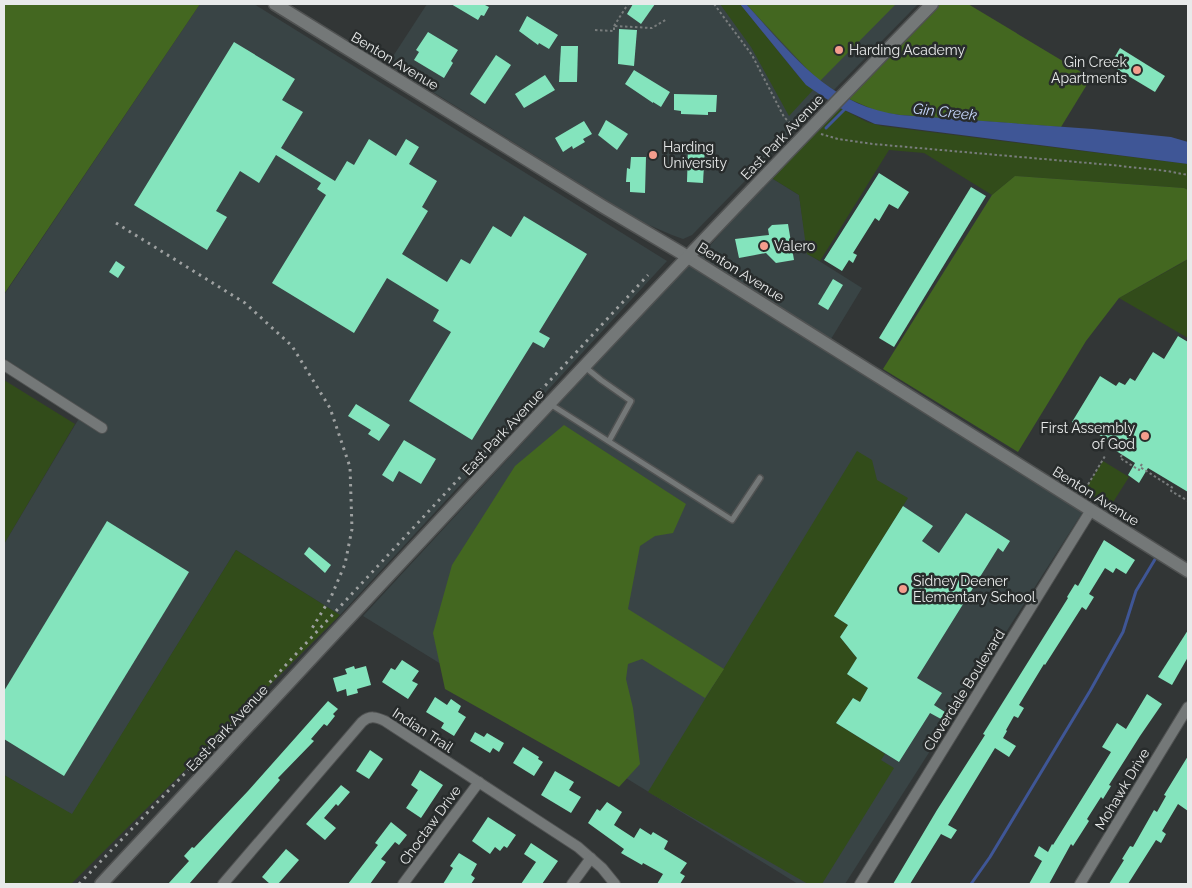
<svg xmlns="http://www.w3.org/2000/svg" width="1192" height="888" font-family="Raleway,sans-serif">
	<rect width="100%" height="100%" fill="#323636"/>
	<g fill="#394445">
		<path d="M200,4H254L667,261L340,615L236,550L72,815L4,775V544L84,410L4,358V295Z"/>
		<path d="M427,4H918L692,235L683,239L672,235L642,222L388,64Z"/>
		<path d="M770,177L799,195L808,254L862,288L831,339L700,257Z"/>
		<path d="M689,263L1084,510L845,884H798L363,616Z"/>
	</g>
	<g fill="#324c1a">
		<path d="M720,4H740L799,77L813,90L789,116L751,47Z"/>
		<path d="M840,108L867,122L882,126L1188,164V190L1184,188L1015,176L992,195L924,153L889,150L820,261L807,254L799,195L770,177Z"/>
		<path d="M1188,259V338L1119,298L1180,264Z"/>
		<path d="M4,380L75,424L4,544Z"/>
		<path d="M857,451L872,460L877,480L908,498L834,616L848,625L840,637L857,658L847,674L868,688L860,702L853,698L836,723L885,754L881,760L894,768L822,884H808L648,792Z"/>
		<path d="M1103,461L1129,477L1110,507L1084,491Z"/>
		<path d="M236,550L340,615L71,884H4V775L72,814Z"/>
	</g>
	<g fill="#436720">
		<path d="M4,4H200L4,294Z"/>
		<path d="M746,4H896L820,81L807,69Z"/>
		<path d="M939,4H968L1091,78L1061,127L900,115L879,112L849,99Z"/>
		<path d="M1015,176L1184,188L1188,190V259L1119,298L1086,341L1018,452L883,369L992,195Z"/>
		<path d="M564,425L686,504L673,533L655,536L640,546L628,609L724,669L705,698L642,659L628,664L626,679L633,708L640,764L619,787L445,689L433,633L452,565L515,466Z"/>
	</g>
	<path fill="#3f5696" d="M740,4H746C792,54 828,105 900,115L1093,129L1171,137L1188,142V164L875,124L840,108L806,85Z"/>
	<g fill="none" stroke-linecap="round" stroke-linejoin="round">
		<g stroke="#3f5696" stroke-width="3">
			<path d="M826,128L847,107"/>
			<path d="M971,884L990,857L1090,691L1123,632L1136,591L1157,556"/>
		</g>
	</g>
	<g fill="#84e4bd">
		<path d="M451,4H483L489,7L484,16L481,15L478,20Z"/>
		<path d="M633,4H655L641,24L627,14Z"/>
		<path d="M527,16L558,35L549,49L539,43L538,45L519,31Z"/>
		<path d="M619,29L637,30L634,66L618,64Z"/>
		<path d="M428,32L458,50L451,61L453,63L444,78L414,60L419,52L416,50Z"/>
		<path d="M234,42L295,79L282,100L303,112L281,148L335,181L347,161L354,165L369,139L396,156L406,139L419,147L409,164L437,181L422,207L428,211L402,254L447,282L461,259L470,264L493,226L511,237L524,216L587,254L539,332L550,338L544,348L533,342L472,440L409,401L451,332L433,321L439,310L387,278L354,333L272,283L326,195L317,189L321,183L276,155L259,183L240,171L216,211L227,217L207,250L134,205Z"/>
		<path d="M561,46H578L577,82H559Z"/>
		<path d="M1120,48L1165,76L1155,92L1110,65Z"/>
		<path d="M496,55L511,65L485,104L470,94Z"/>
		<path d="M634,70L670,92L661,107L653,102V103L625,84Z"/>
		<path d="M545,75L555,90L524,108L515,94Z"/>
		<path d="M674,94L717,95L716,112H708V115L681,114V111L674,110Z"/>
		<path d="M606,120L628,134L617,150L598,135Z"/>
		<path d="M584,121L592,134L583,139L585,142L573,149L572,146L563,152L555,138Z"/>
		<path d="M688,147L705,148L703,183L687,182Z"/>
		<path d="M631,157H646L645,193L630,192V182H626L627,168L630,169Z"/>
		<path d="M879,173L909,192L898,209L889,204L879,221L875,218L853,253L857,255L853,263L849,260L842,271L824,260Z"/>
		<path d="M971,187L986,196L894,347L879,338Z"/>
		<path d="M788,224L794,260L776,263L766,253L739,258L735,239L769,235L768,229L772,225Z"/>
		<path d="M116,261L125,267L118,278L109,272Z"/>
		<path d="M833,279L843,285L828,310L818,304Z"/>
		<path d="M1178,336L1188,342V492L1148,468L1139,483L1128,475L1135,463L1110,447L1112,443L1085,426L1083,429L1072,422L1100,376L1116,386L1119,382L1125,385L1130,378L1135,381L1153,352L1164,359Z"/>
		<path d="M356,404L390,425L379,441L368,434L371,430L348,416Z"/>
		<path d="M404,440L436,459L421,484L399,471L393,482L382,475Z"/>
		<path d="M903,506L933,526L922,541L939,553L966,513L1010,541L1003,552L998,548L917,678L942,693L934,705L945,712L941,719L930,713L899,762L836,723L853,698L860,702L868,688L847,674L857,658L840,637L848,625L834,616Z"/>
		<path d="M107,521L189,572L64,776L4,739V691Z"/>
		<path d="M1104,540L1135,560L1126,574L1116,568L1113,573L1105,568L1089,594L1094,597L1086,610L1082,607L1045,665L1044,664L1019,705L1024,708L1018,718L1014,716L1006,730L1007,731L1003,738L1016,746L1009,757L995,748L948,825L957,830L951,839L941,834L910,884H893L937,810L985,735L983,734L1068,598L1067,597L1075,584L1078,586Z"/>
		<path d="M309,547L331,565L325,573L304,554Z"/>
		<path d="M1188,630V657L1172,685L1158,677Z"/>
		<path d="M402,660L419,671L412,681L418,684L408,699L382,682L391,668L395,670Z"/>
		<path d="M354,666L355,669L366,666L371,685L357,689L358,693L347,696L346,689L337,692L333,678L347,674L345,669Z"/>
		<path d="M1147,694L1162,704L1140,736L1109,785L1111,786L1103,799L1101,797L1087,819L1089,821L1073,846L1071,844L1049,884H1029L1042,861L1034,856L1039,846L1048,852L1052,844L1053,845L1111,752L1102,747L1117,723L1126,729Z"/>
		<path d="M435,697L447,705L451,699L461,706L458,712L466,717L454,736L441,728L444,723L426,712Z"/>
		<path d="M328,701L338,709L333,714L335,716L327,726L324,724L311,739L314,741L278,778L280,780L189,884H168L189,861L184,856L192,847L194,848L248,791Z"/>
		<path d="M475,732L484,737L487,733L504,743L499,752L493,748L490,753L470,741Z"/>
		<path d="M523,747L539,757L538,759L543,762L534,776L513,763Z"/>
		<path d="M370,750L383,759L369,779L356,771Z"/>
		<path d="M1188,756V811L1178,804L1162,831L1166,834L1161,843L1156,840L1128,884H1109L1124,860L1122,859L1130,846L1133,847L1154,810L1157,812L1166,796L1164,795Z"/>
		<path d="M420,770L443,785L421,818L406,808L418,790L411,785Z"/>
		<path d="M555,771L574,782L569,790L581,797L571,813L541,795Z"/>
		<path d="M341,785L350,792L338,806L336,804L324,818L336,828L325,840L306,824Z"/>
		<path d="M607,802L622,812L614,825L634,838L640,828L651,835L653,832L668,841L664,849L687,863L680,873L685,876L680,884H657L663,874L643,863L642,865L621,853L624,849L588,823L597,809L600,811Z"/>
		<path d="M488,817L516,835L507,848L504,846L500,851L495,847L490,854L472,841Z"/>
		<path d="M391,822L407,835L399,845L395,842L381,859L386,862L370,884H348L378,845L375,843Z"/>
		<path d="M531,843L558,861L542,884H521L536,862L524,854Z"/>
		<path d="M286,849L299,860L278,884H270L262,877Z"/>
		<path d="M459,853L477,864L471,875L475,878L471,884H443L453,868L450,866Z"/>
	</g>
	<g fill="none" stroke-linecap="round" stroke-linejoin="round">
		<defs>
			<g id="service">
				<path d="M585,367L601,380L631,401L609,441"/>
				<path d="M550,404L732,520L760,478"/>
			</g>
			<g id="minor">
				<path d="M4,365L102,428"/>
				<path d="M223,884L362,722C370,715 376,717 385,721L578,847L602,868L615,884"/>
				<path d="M403,884L479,782"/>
				<path d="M572,884L591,858"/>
				<path d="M860,884L1091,510"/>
				<path d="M1080,884L1188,707"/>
			</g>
			<g id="tertiary">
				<path d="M275,4L602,206L688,257L1188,571"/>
				<path d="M101,884C376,590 649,292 932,4"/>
			</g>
		</defs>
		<use href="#service" stroke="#505252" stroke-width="8"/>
		<use href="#minor" stroke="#505252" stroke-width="12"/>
		<use href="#tertiary" stroke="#505252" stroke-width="15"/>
		<g stroke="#787c7c" stroke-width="2" stroke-dasharray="2.5 2.5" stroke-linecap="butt">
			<path d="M714,4L752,55L784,117L789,122L797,127"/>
			<path d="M614,26L628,4"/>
			<path d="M595,30L614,31V26L652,28L667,19"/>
			<path d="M821,134L838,139L873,144L1111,165L1167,171L1188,175"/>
			<path d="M1122,455L1120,458L1139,470L1140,467"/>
			<path d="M1142,464L1140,467L1173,488L1171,491L1188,501"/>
			<path d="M1083,493L1105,456"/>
		</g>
		<use href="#service" stroke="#747878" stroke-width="5"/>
		<use href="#minor" stroke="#747878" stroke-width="10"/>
		<use href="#tertiary" stroke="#747878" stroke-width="12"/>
		<g stroke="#9ea1a1" stroke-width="3" stroke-dasharray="2.5 5" stroke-linecap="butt">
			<path d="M116,223L245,303L292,346L330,408L350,467L352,529L345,564L331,597L311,630"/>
			<path d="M79,884L193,765L648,275"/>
		</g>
	</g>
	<g fill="#f49d8d" stroke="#282c2c" stroke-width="2">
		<circle cx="839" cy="50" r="5"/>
		<circle cx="1137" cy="70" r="5"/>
		<circle cx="653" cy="155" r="5"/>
		<circle cx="764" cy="246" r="5"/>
		<circle cx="1145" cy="436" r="5"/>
		<circle cx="903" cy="589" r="5"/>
	</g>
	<g text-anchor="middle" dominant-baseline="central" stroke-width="5" stroke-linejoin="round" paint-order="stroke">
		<g font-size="14" fill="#e8eaea" stroke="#282c2c" text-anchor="start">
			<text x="849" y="50">Harding Academy</text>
			<text x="1127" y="62" text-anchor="end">Gin Creek<tspan x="1127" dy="16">Apartments</tspan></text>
			<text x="663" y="147">Harding<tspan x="663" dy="16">University</tspan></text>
			<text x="774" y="246">Valero</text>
			<text x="1135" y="428" text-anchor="end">First Assembly<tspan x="1135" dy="16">of God</tspan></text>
			<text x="913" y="581">Sidney Deener<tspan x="913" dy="16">Elementary School</tspan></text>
		</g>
		<g font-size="14" fill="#e8eaea" stroke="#282c2c">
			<text transform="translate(395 61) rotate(31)">Benton Avenue</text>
			<text transform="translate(782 137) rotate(-46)">East Park Avenue</text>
			<text transform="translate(741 272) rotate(32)">Benton Avenue</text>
			<text transform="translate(503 432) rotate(-47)">East Park Avenue</text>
			<text transform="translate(1096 496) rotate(32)">Benton Avenue</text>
			<text transform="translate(964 690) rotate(-58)">Cloverdale Boulevard</text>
			<text transform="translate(227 728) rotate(-47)">East Park Avenue</text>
			<text transform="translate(423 730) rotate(33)">Indian Trail</text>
			<text transform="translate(1122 789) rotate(-59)">Mohawk Drive</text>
			<text transform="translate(430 825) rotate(-54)">Choctaw Drive</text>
		</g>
		<g font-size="15" font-style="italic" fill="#c8d8fe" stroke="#282c2c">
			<text transform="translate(945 112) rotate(6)">Gin Creek</text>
		</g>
	</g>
	<rect width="1192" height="888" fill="none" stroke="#e8eaea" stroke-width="10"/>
</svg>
